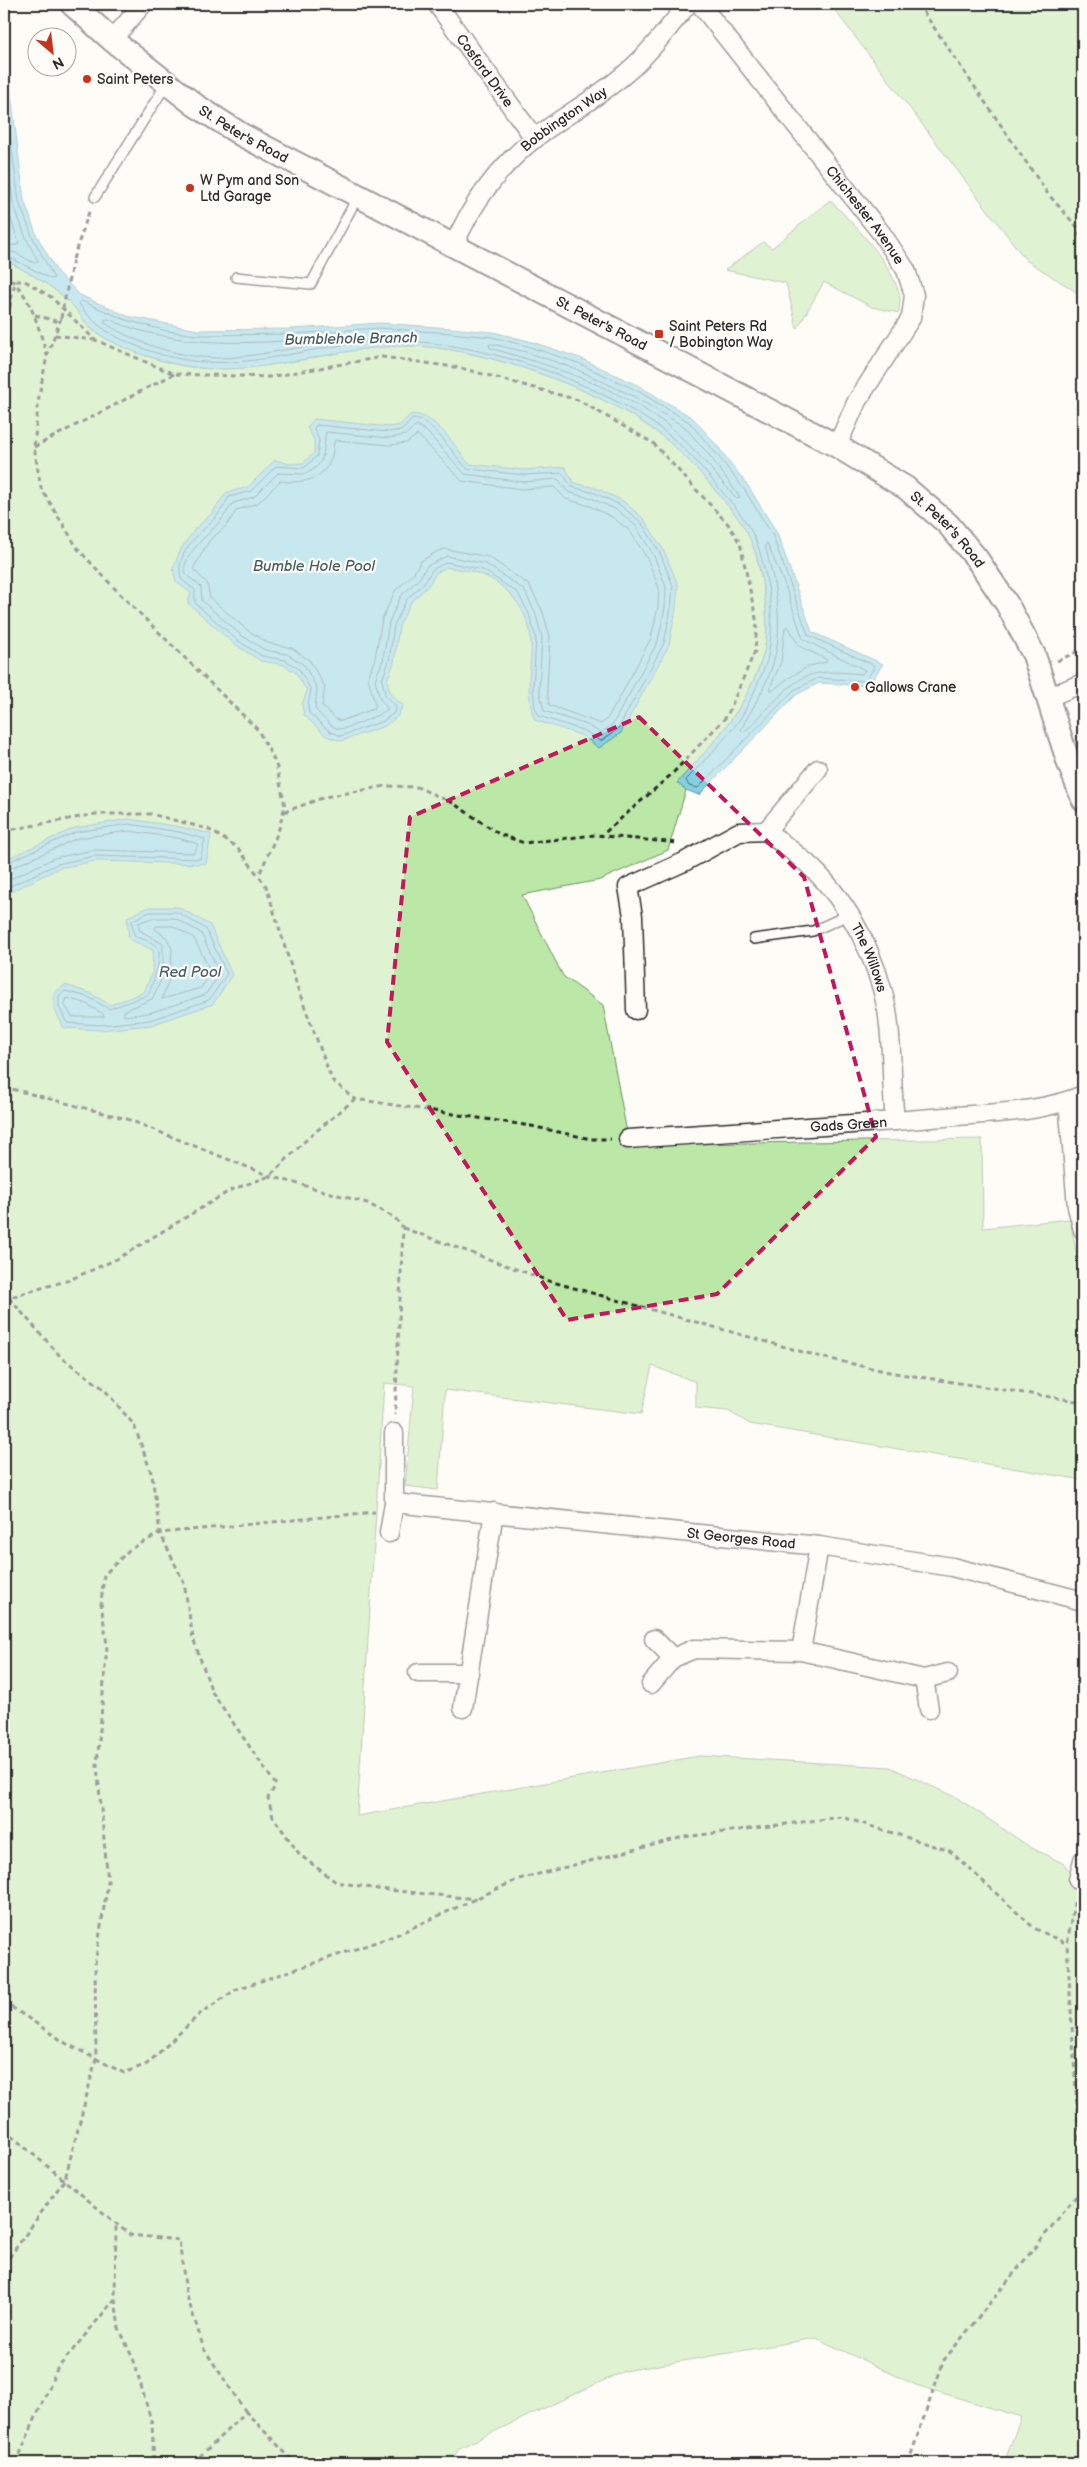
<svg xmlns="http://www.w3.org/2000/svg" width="1087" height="2467" font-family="'Balsamiq Sans',sans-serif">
	<rect width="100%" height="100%" fill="#fdfcf7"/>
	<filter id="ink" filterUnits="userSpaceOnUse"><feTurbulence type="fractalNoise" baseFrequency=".02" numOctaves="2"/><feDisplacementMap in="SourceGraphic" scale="10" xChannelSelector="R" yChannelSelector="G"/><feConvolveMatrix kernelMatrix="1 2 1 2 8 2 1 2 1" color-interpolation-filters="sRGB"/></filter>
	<g filter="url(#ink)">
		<g fill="#bbe8a6" stroke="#738a68">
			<path d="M830,4H1083V296L1026,260Z"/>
			<path d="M830,200C854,225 889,259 899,293C901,299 899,307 899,313L872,307L824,282L797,329L786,283L725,270L763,242L772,248Z"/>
			<path d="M11,263C34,276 57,288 75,308C80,313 83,320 88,326C110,346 162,363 191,367C271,378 350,339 430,347C502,355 607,392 663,437C682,452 699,471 714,489C727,505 742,520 750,538C757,555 761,575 764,593C767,614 769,638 762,659C744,712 714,742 678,782L686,790L668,850L600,880L522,895L563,976L603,1005L628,1138L634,1145L982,1139L983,1228L1070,1219L1083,1291V1480L750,1424L728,1411L696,1408V1382L652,1366L641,1414L445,1390L438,1490L405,1486L414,1386L384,1383L357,1816L699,1756L890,1767L957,1798L1030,1847L1064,1864L1078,1880L1083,1932V2463H1004L1021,2417L916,2385L816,2338L624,2371L459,2448L451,2463H4V265Z"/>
		</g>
		<g fill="#85d1e4" stroke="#618f9a">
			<path d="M4,4H10L5,44L24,200L36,234L57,272L80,295L127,316L198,330L293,329L379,323L450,328L493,332L529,341L580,358L639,386L693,418L719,448L748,486L777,533L812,632L883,664L868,686L819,683L796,695L699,795L686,790L677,783C714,742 744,713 762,659C769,638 767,614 764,593C761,575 758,555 750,539C742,520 727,505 714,489C699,471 682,452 663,437C607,392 502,355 431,347C350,339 271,378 192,367C163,363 109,346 89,326C83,321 80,313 75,308C57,288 34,276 11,263L4,265Z"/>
			<path d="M411,414C436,414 455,446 469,464L524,470L565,467L574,483L596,488L623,501L644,519L664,551L678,585L676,609L669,645L621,733L599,748L583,736L535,720C524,694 532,668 531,641C530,611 507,584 480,574C470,570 457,569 446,567L436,573L428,586L411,602L399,626L394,663L387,680L390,694L403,705L398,716L385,726L341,741L326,736L304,715L302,705L307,691L296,673L284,665L261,661L234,644L188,603L191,593L176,582L173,568L181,549L195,529L212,513L226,493L248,487L275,460L289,464L303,463L314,453V440L307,428L314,419L389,427L400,425Z"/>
			<path d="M129,819L180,827L211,834L206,864L96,861L59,868L4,895V860L75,828Z"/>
			<path d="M149,907H178L210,925L232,975L213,1004L151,1025L101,1030L64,1028L54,1008V993L65,985L90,993L110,1005L144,992L152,973L153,950L129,939L127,917Z"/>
		</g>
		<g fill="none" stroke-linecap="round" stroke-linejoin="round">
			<g stroke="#4f6d75" stroke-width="1">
				<path d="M4,90L19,202L32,236L54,278L51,279L13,259L4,260"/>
				<path d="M4,129L13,203L26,238L38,261L34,263L14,252L4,254"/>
				<path d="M4,187L6,205L19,243L17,245L4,246"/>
				<path d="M82,301L126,320L167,331L197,335L293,334L379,328L450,333L492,337L527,346L578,363L636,390L689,422L715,452L744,489L773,536L808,635L873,665L874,668L865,681L818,678L794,690L698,788L689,786L686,780C702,763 720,745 735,726C743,716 749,702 755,690C759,679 766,667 768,656C775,622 770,587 760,553C753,527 737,509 719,488C703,469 685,447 665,432C599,382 486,343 403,341C307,338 234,387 137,346C111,335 96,327 79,304Z"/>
				<path d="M108,319C176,349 252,344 324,338L327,341L325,343C296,348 266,354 237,357C194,362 141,347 105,323V320Z"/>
				<path d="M492,344L526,352L576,369L633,396L685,427L710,456L740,497L736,498C715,474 695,448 671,428C619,387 553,366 490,348L489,345Z"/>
				<path d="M413,419C434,419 453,456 468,469L524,475L562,473L572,487L595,493L620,505L641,522L660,553L673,586L671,608L664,643L618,729L601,741L585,731L539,716L535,707L533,689L536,638L529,614L518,593L483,570L447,562L432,570L424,583L407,599L394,625L389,661L382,680L386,697L396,706L394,713L383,721L341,736L329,731L309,713L308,705L311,690L299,669L285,660L262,656L237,640L195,603V590L181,579C174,552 200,534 216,517C221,511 225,504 229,497L251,491L276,466L304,468L317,456L319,440L314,429L316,425L389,432L402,430Z"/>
				<path d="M417,425L427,432L465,474L523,482L558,479L568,492L593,499L617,510L636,526L654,556L666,587L665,608L658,641L613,724L601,733L587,725L544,711L539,689L542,637L535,612L524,590L486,564L447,556L427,566L419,579L401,596L389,622L383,660L375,680L380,699L388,709C382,714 348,729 340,729C330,728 321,715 315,709L317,688L304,665L287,654L265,650L241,635L202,601L201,587C197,582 189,579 186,574C177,558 214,530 222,519C226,514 229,508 233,503L254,497L278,473L305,474C328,464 322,451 326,432L390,438L405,435Z"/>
				<path d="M418,435L462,481L522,489L554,487L566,499L590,506L612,517L630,531L648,560L659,588L658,607L651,638L619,699L607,719L601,724L549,705L547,688L550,636L542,610L529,585L489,557L445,549L438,551L421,561L413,574L395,591L382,619L375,658L368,678L376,708L341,721L336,719L322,706L325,687L310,661L292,648L268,643L246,629L210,598L207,583L193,569L209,541L226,526L237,510L258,503L280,481C300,484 323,481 331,459C334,453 332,446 335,440L390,445L406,443Z"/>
				<path d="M767,543L784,583L803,639L865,670L862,674C808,669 803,672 766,710C759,717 751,727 743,732L741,729C753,707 768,684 774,660C784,623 775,582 765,546Z"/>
				<path d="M788,626L799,646L826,659L827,662L809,666L787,679L772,691L770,688L781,662L785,628Z"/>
				<path d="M4,864L76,832L129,824L179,832L205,839L200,859L95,856L57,864L4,889"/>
				<path d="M4,871L78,838L129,831L178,838L198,844L194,853L94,850L54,858L4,882"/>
				<path d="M150,912H177L206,929L227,974L209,1000L150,1020L101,1025L67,1023L59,1007V996L65,991L88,997L109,1009L148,995C152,986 165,954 156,945C150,941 140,939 134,935L132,921Z"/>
				<path d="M152,918H175L201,933L220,974L205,995L149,1013L124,1016V1011L152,999L163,976V944L139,930V923Z"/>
				<path d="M157,926H173L194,938L211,972L201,988L162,999L170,977L172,949L167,938L155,929Z"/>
				<path d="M67,998L85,1003L103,1014L104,1017H72L65,1005Z"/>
			</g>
			<defs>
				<g id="service">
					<path d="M95,197L167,83"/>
					<path d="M236,277L311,284L358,196"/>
					<path d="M754,939L813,931L848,915"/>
				</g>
				<g id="minor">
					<path id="s1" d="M437,4L535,139"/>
					<path id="s2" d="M700,4L882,234L906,270L914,295L911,318L857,401L837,446"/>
					<path d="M112,40L143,4"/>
					<path id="s3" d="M454,246C470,205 500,166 535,138C564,116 597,98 625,74C649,54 668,28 688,4"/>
					<path d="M1049,697L1083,683"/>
					<path d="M766,831L818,769"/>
					<path id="s4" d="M636,1010L633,916L628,887L684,862L739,832L766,831C781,842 797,854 811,867C850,904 877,958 887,1010C893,1047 891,1085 895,1121"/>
					<path d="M1068,1101L1077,1207L1083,1230"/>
					<path id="s5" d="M628,1139C734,1131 840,1126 945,1117C991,1113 1041,1113 1083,1095"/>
					<path id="s6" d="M394,1503L819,1546L952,1567L1083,1601"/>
					<path d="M389,1533L394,1503V1433"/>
					<path d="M654,1639L673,1658"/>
					<path d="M801,1651L819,1546"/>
					<path d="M418,1673H469"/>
					<path d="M924,1679L929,1709"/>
					<path d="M651,1684L673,1658L694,1649L801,1651L924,1679L948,1673"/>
					<path d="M463,1708L494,1512"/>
					<path d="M1083,1860L1078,1880L1083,1881"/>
				</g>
				<g id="tertiary">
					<path id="s7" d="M72,4L112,40L195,105L242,135L837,446L906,488L948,524L977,559L1007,604L1034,655L1069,764L1083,799"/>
				</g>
			</defs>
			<use href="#service" stroke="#2b2b2b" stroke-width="12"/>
			<use href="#minor" stroke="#2b2b2b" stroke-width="21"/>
			<use href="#tertiary" stroke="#2b2b2b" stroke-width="26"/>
			<g stroke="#2b2b2b" stroke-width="3" stroke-dasharray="5 4" stroke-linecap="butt">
				<path d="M918,4L1048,194L1077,227L1083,245"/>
				<path d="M73,259L90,209"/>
				<path d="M4,274C30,291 38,326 47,355"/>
				<path d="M16,281H25L51,297L95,340L174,374L269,377L382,357L461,368L578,400L653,443L728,524L740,543L757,623L755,651L727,716L672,774L601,836"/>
				<path d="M35,315L59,322"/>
				<path d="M61,318L47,356L39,396L34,447L41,488L78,549L119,593L258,730L276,764L285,806L278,832L259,875"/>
				<path d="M4,334L15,282"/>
				<path d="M55,335L94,340"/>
				<path d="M34,447L174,374"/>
				<path d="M1057,661L1083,649"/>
				<path d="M284,812L325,797L386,786L417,787L453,803L499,834L524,843L595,835L678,843"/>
				<path d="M4,831L96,814H151L208,829L238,848L266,886L298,989L332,1080L355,1099L531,1126L591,1139H611"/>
				<path d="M4,1087L127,1119L270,1176L367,1203L395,1218L403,1228L395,1415"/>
				<path d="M403,1228L549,1281L821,1357L894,1373L1083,1402"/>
				<path d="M9,1298L61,1357L104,1389L134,1425L152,1475L160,1533L184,1583L193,1638L212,1692L276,1785L268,1798L273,1817L300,1855L336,1882L378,1889L476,1899"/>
				<path d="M4,1299L69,1280L117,1259L231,1190L270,1176L308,1138L355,1099"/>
				<path d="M4,2002L67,2044L124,2073L147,2064L202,2012L237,1989L394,1936L519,1879L684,1837L842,1817L950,1851L1034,1928L1067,1944"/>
				<path d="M4,2130L130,2235L179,2240L186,2293L204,2349L246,2412"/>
				<path d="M4,2265L65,2179L96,2059L95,1964L108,1882L97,1766L107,1645L101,1603L104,1575L129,1550L160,1533L375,1512"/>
				<path d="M115,2299L119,2328L134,2361L152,2424L154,2463"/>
				<path d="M16,2463L57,2369L115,2299L116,2223"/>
				<path d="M193,2463L246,2412L295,2463"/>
				<path d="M908,2463L944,2360L1082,2189L1067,1944L1075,1898"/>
			</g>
			<use href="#service" stroke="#fdfcf7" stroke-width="9"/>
			<use href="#minor" stroke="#fdfcf7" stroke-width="18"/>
			<use href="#tertiary" stroke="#fdfcf7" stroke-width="22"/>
			<path stroke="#2b2b2b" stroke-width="3" stroke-dasharray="5 4" stroke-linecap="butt" d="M61,318L73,259"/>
		</g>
	</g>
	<path d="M0 0H1087V2467H0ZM639,717L804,877L876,1137L717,1294L567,1320L387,1042L410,817Z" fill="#fdfcf7" fill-opacity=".55" fill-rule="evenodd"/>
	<path fill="none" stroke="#c2185b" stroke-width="4" stroke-dasharray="10 6" stroke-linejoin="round" d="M639,717L804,877L876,1137L717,1294L567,1320L387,1042L410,817Z"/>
	<g fill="#c8321e" stroke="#fdfcf7" stroke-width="2">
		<circle cx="87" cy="79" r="5"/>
		<circle cx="190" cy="188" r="5"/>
		<rect x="654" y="329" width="10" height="10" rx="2.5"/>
		<circle cx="855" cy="687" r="5"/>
	</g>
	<g text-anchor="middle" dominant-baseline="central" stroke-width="4.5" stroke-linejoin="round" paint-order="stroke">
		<g font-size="14" fill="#2b2b2b" stroke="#fdfcf7">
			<text stroke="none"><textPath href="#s1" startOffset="82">Cosford Drive</textPath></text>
			<text stroke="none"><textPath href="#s3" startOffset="171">Bobbington Way</textPath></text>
			<text stroke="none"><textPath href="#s7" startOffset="216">St. Peter's Road</textPath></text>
			<text stroke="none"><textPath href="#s2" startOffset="268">Chichester Avenue</textPath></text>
			<text stroke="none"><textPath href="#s7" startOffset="621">St. Peter's Road</textPath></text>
			<text stroke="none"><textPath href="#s7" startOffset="1026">St. Peter's Road</textPath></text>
			<text stroke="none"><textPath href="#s4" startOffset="441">The Willows</textPath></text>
			<text stroke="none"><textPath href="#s5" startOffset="221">Gads Green</textPath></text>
			<text stroke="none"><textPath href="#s6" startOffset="349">St Georges Road</textPath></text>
		</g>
		<g font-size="14" fill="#2b2b2b" stroke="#fdfcf7" text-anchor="start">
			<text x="97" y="79">Saint Peters</text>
			<text x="200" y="180">W Pym and Son<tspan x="200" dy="16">Ltd Garage</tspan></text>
			<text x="669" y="326">Saint Peters Rd<tspan x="669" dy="16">/ Bobington Way</tspan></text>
			<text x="865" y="687">Gallows Crane</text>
		</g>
		<g font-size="15" font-style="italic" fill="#465d62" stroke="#fdfcf7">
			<text transform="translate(351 339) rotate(-1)">Bumblehole Branch</text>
			<text x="314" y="566">Bumble Hole Pool</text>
			<text x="190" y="972">Red Pool</text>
		</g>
	</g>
	<rect width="1087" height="2467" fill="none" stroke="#fdfcf7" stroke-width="20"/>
	<rect x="10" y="10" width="1067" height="2447" fill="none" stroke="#2b2b2b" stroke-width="2" filter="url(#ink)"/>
	<g transform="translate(52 52) rotate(152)"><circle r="24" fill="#fdfcf7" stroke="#a9a8a5"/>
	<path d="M0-4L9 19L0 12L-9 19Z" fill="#c8321e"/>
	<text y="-8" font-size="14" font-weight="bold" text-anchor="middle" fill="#2b2b2b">N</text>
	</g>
</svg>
